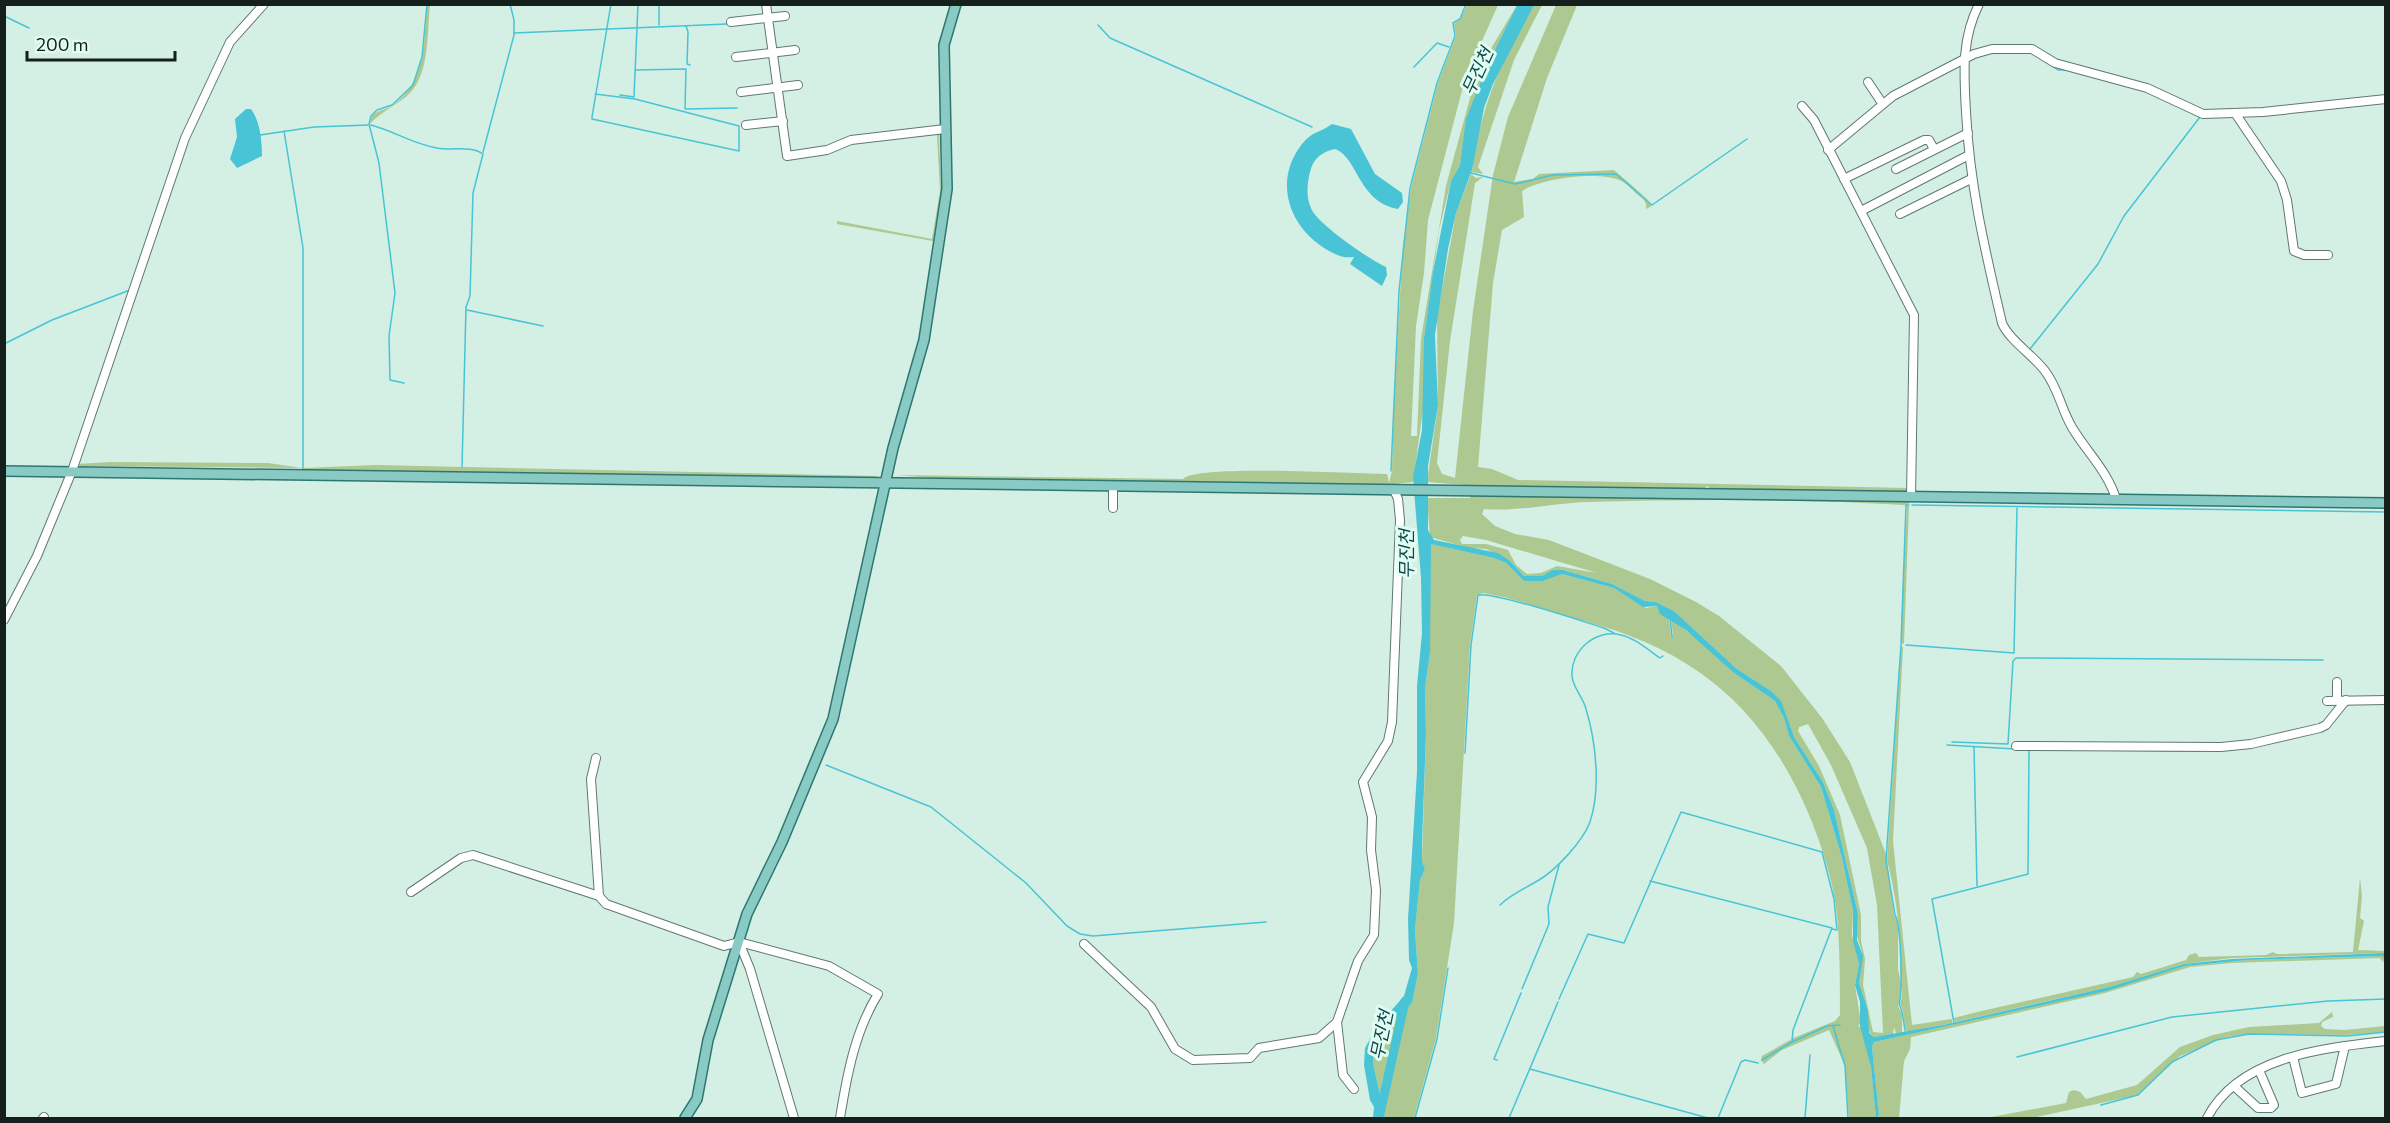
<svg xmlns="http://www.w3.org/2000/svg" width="2390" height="1123" font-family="Commissioner,'Noto Sans KR',sans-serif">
	<rect width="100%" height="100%" fill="#d4efe3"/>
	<g fill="#adc890" fill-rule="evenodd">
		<path d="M427,5H430C427,31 430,74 409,94C396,106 380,112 370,124L372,116C378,110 385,110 392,106C426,82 424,42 427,5Z"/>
		<path d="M1467,5H1498L1465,79L1428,220L1424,273L1416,326L1411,436H1417L1421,339L1446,186L1473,87L1489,52L1517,5L1488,64L1467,119L1460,165L1451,181L1439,230L1424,338V402L1413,482L1376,486L943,479L897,475L1183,479C1196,464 1358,474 1387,474L1389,483L1392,471L1394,396L1403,245L1411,188L1438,83L1456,36L1454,24L1460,20Z"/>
		<path d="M1534,5H1542L1514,60L1478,167L1483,174L1472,172C1479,112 1502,56 1534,5Z"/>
		<path d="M1556,5H1577L1547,78L1514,182L1533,179L1539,174L1614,170L1652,203L1633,188L1652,206L1646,209C1647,201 1643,199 1637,194C1631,189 1626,182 1619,180C1598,171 1541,178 1522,191L1524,217L1502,230L1493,283L1478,467L1492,469L1518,480L1908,488V493L1709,490V487L1706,486L1705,490L1478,486L1427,482L1438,405L1437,317L1456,213L1471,174L1476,178L1483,177L1475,183L1450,341L1437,463L1442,474L1455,478L1473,311L1493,175L1508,117Z"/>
		<path d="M939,134L941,192L933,241L837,224V221L932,239L940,191L937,135L852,143Z"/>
		<path d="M111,462L268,463L302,468L81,466L77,464Z"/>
		<path d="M376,465L877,476L876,478L304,470V468Z"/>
		<path d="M1471,494L1909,499V504L1904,505C1802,499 1691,499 1588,502C1554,503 1518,512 1484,509L1482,514L1495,526L1515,534L1549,540L1650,579L1696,602L1719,616L1781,666L1822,718L1850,762L1886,854L1894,915L1898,923V969L1902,987L1898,1006L1902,1014V1033H1896L1894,1027L1893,1034L1874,1037L1868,1031V1010L1859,983L1862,953L1857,936L1858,914L1834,810L1823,782L1794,737L1771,691L1737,669L1674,611L1656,602L1645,601L1612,584L1563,570H1554L1542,576H1524L1510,561L1486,549L1469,548L1430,537L1427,498H1470ZM1463,536L1486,540L1597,573L1557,566L1541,573L1527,574L1516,565L1508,550L1486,544H1462L1460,540ZM1808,724L1831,765L1867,848L1877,905L1883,1033L1873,1032L1863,985L1865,959L1861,941V915L1840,815L1819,766L1798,731L1799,727Z"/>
		<path d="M1907,506H1909L1904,644L1901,643V627Z"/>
		<path d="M1432,544L1494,558L1506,563L1524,581L1562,574L1614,588L1646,608L1657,606L1660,613L1669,618L1671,637L1673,634L1671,619L1704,644L1734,673L1775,701L1784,718L1789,736L1821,787L1842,858L1853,911L1852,935L1859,964L1855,985L1861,1023L1858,1026L1862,1028L1871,1067L1876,1118H1849L1845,1066L1829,1030L1782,1050L1764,1064L1761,1060L1762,1056L1790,1040L1792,1042L1791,1039L1835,1021L1840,1015C1840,982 1840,948 1837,915C1833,879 1821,843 1807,810C1761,706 1693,650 1584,621C1551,613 1517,598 1483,593L1477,595L1470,645L1454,923L1436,1038L1414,1118H1385L1373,1063V1052L1382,1033L1412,1003L1418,974L1415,930L1420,880L1425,869L1422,861L1426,734L1425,688L1430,653L1429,545Z"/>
		<path d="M1901,647H1903L1893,841L1912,1025L1952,1019V1023L1907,1032C1903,1022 1905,1012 1900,1004C1905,990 1900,980 1900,967C1901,931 1896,896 1887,860Z"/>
		<path d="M2360,878L2362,896L2360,918L2364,921L2358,950L2385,951V953L2232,958L2184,964L2109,987L1955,1022L1954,1018L1977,1012L2133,977L2137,972L2141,974L2186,960L2189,955L2196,953L2199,957L2266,955L2273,952L2277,954L2353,952Z"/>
		<path d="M2384,956L2383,962L2380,958L2231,963L2190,967L2105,993L1911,1037L1910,1049L1904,1061L1899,1118H1879L1872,1047L1874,1042L2106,990L2185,966L2247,960Z"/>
		<path d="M2332,1012L2333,1017L2322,1022L2321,1026L2325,1029L2345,1030L2385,1026V1032L2347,1035L2248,1034L2226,1037L2180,1056L2138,1095L2032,1118H1986L2066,1103L2069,1092L2074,1090L2080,1092L2086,1099L2137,1085L2180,1047L2213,1035L2249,1027L2319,1023Z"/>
	</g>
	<g fill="#48c4d6">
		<path d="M1517,5H1534L1493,84L1484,108L1472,170L1456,213L1448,249L1435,335L1438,405L1428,466V530L1434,540L1498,553L1510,561L1524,576H1542L1553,570H1563L1612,584L1645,601L1656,602L1674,611L1737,669L1771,691L1781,701L1794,737L1823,782L1834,810L1858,914L1857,940L1863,956L1859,983L1868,1010L1869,1033L1874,1037L1943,1025L2109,987L2184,964L2232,959L2385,953V956L2247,960L2185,966L2106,991L1874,1042L1872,1047L1879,1116L1876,1118L1871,1067L1860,1026V1002L1855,985L1859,964L1853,941V911L1842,858L1821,787L1789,736L1784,718L1775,701L1734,673L1686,630L1660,614L1657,606L1643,607L1614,588L1562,574L1542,581H1524L1506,563L1494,558L1431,544L1430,653L1425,688L1426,734L1422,844V861L1425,869L1420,880L1415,930L1418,974L1412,1003L1382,1033L1373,1052V1063L1385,1118H1373L1374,1107L1370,1100L1364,1065L1365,1048L1376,1028L1404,996L1412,968L1409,960L1408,919L1417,772V686L1422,633L1421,578L1413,477L1422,430L1424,338L1433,272L1451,181L1460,165L1466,119L1488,64Z"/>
		<path d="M246,109H251C260,121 262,141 262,156L237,168L230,159L237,137L235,119Z"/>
		<path d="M1332,124L1351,129L1375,174L1402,193L1403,202L1398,209C1358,202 1358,157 1335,149C1321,152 1313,159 1310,172C1307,184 1306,197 1311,208C1316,223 1370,260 1386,267L1387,275L1382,286L1350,264L1354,257C1350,257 1345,258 1340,256C1294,238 1269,186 1302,144C1312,131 1322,132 1332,124Z"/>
	</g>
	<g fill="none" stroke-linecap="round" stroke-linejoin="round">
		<g stroke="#48c4d6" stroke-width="1.5">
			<path d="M659,4V25"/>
			<path d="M4,16L29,28"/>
			<path d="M1098,25L1110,38L1312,127"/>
			<path d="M686,26L688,32L687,64L690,65"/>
			<path d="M514,33L727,24"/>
			<path d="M2052,66L2058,70H2067"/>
			<path d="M1414,67L1437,43L1449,47"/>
			<path d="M636,70L686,69L685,109L737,108"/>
			<path d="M2090,76L2111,82"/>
			<path d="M595,94L635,99L739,126V151L592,119V117L611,4"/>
			<path d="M620,95L634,97L638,4"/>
			<path d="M2191,112L2200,117"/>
			<path d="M371,125C394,131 413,144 437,148C452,151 471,145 483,154L473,193L470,296L466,307L462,467"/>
			<path d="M284,131L303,248V469"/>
			<path d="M260,135L314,127L368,125"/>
			<path d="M483,152L514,35V20L510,4"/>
			<path d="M1471,173L1515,184L1553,175L1616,174L1652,205L1747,139"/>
			<path d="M467,310L543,326"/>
			<path d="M4,344L52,320L130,290"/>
			<path d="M2030,349L2098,264L2124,216L2200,117"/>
			<path d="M404,383L390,380L389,336L395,293L379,163L369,124L371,116L377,110L392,105L413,85L422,57L427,4"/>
			<path d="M1391,471L1399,291L1410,188L1437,83L1455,36L1453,23L1460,19L1466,4"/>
			<path d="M1912,505L2386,512"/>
			<path d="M1670,617L1672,637"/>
			<path d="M1906,645L2014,653L2017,508"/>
			<path d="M1952,742L2008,744L2013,661L2016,658L2323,660"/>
			<path d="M1947,745L2015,749"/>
			<path d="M1974,747L1977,886"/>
			<path d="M2082,750L2200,751"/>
			<path d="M1465,753L1471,645L1478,595C1493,591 1584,622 1604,628L1614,633"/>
			<path d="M826,765L931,807L1026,883L1067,926L1080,934L1093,936L1266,922"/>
			<path d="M1650,881L1832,928L1793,1030L1792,1042"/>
			<path d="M1500,905C1511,894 1526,888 1539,880C1556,870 1583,841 1590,822C1601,789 1596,742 1586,709C1583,697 1573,688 1572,676C1570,651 1596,628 1621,635C1635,638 1648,650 1660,658L1663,656"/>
			<path d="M2384,955L2386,977"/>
			<path d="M1522,989L1549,924L1548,907L1559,865"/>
			<path d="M1559,999L1588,934L1624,943L1681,812L1822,852L1834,899L1837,930L1832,929"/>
			<path d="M1954,1023L1932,899L2028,874L2029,751"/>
			<path d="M1833,1026L1845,1066L1848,1118"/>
			<path d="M1906,1034C1903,1024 1904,1013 1899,1004C1903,992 1901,924 1895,915L1886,860L1901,645L1906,505H1909"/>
			<path d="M2017,1057L2172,1017L2328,1001L2386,999"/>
			<path d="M1497,1060L1494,1059L1521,993"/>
			<path d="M1762,1060L1790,1043L1827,1026L1840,1025"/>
			<path d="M1530,1069L1708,1118"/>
			<path d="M2101,1105L2138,1095L2172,1062L2216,1040L2249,1034L2347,1036L2386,1032"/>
			<path d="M1415,1118L1437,1039L1448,968"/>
			<path d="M1509,1118L1558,1002"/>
			<path d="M1718,1118L1741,1062L1745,1060L1758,1063"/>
			<path d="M1805,1118L1810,1055"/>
		</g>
		<path stroke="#48c4d6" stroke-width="9" d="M1379,1118L1405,1001"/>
		<defs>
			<g id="minor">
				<path d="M766,4L787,156L827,150L851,140L945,129"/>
				<path d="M1979,4C1961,40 1964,73 1966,112C1970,188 1985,250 2002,323C2009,340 2033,355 2045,371C2059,389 2061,410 2073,429C2087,452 2108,472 2116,499"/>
				<path d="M731,22L785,16"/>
				<path d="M736,57L795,50"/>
				<path d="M1868,82L1882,103"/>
				<path d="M741,92L798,85"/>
				<path d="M1802,106L1814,120L1914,315L1911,497"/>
				<path d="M2235,113L2281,181L2287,200L2294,251L2304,255H2328"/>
				<path d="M746,125L783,121"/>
				<path d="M1828,150L1893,96L1974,54L1992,49H2032L2055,63L2147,88L2203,114L2263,112L2386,99"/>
				<path d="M1896,169L1968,133"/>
				<path d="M1844,179L1924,140H1929L1934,149"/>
				<path d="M1861,211L1969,155"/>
				<path d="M1900,214L1971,179"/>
				<path d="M1113,486V508"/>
				<path d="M4,620L37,556L72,471L185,138L230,42L264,4"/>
				<path d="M2337,682V700"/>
				<path d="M2327,701L2386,700"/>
				<path d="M2016,746L2221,747L2251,744L2320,728L2326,725L2346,700"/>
				<path d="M596,758L591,779L599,896L606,904L724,946L739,942L829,966L878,994C855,1031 847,1075 840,1118"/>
				<path d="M411,892L461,858L473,855L599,896"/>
				<path d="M739,942L750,969L794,1118"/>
				<path d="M1084,944L1151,1007L1175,1049L1193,1060L1250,1058L1259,1048L1319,1038L1337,1022L1358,961L1374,935L1376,890L1371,850L1372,817L1363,782L1388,741L1392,722L1400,520L1398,499L1394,490"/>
				<path d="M1337,1022L1343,1075L1354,1089"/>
				<path d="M2293,1057L2302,1093L2336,1084L2345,1046"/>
				<path d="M2234,1086L2258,1108H2271L2274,1105L2259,1070"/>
				<path d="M43,1118L44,1117"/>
				<path d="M2207,1118C2239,1056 2324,1048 2386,1041"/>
			</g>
			<g id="major">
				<path d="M4,471L2386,503"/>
				<path d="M685,1118L697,1099L708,1040L747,914L782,842L833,719L893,448L924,340L947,189L944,45L956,4"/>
			</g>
		</defs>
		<use href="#minor" stroke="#60796f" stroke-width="10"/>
		<use href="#major" stroke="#2d7771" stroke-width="12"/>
		<use href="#minor" stroke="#fff" stroke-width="8"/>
		<use href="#major" stroke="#89cac5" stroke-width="9"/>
	</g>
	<g text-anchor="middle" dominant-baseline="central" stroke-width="6" stroke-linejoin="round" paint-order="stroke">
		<g font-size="18" font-style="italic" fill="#0b444b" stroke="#e1fcf1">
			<text transform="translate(1477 71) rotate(-65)">무진천</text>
			<text transform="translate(1406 554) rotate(-90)">무진천</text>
			<text transform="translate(1381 1035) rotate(-78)">무진천</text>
		</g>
	</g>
	<rect width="2390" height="1123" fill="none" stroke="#151f1b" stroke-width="12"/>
	<path d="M27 51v9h148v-9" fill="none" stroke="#151f1b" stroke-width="3"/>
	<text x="36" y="51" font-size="18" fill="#151f1b" stroke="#e1fcf1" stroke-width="4.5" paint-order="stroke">200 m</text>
</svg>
